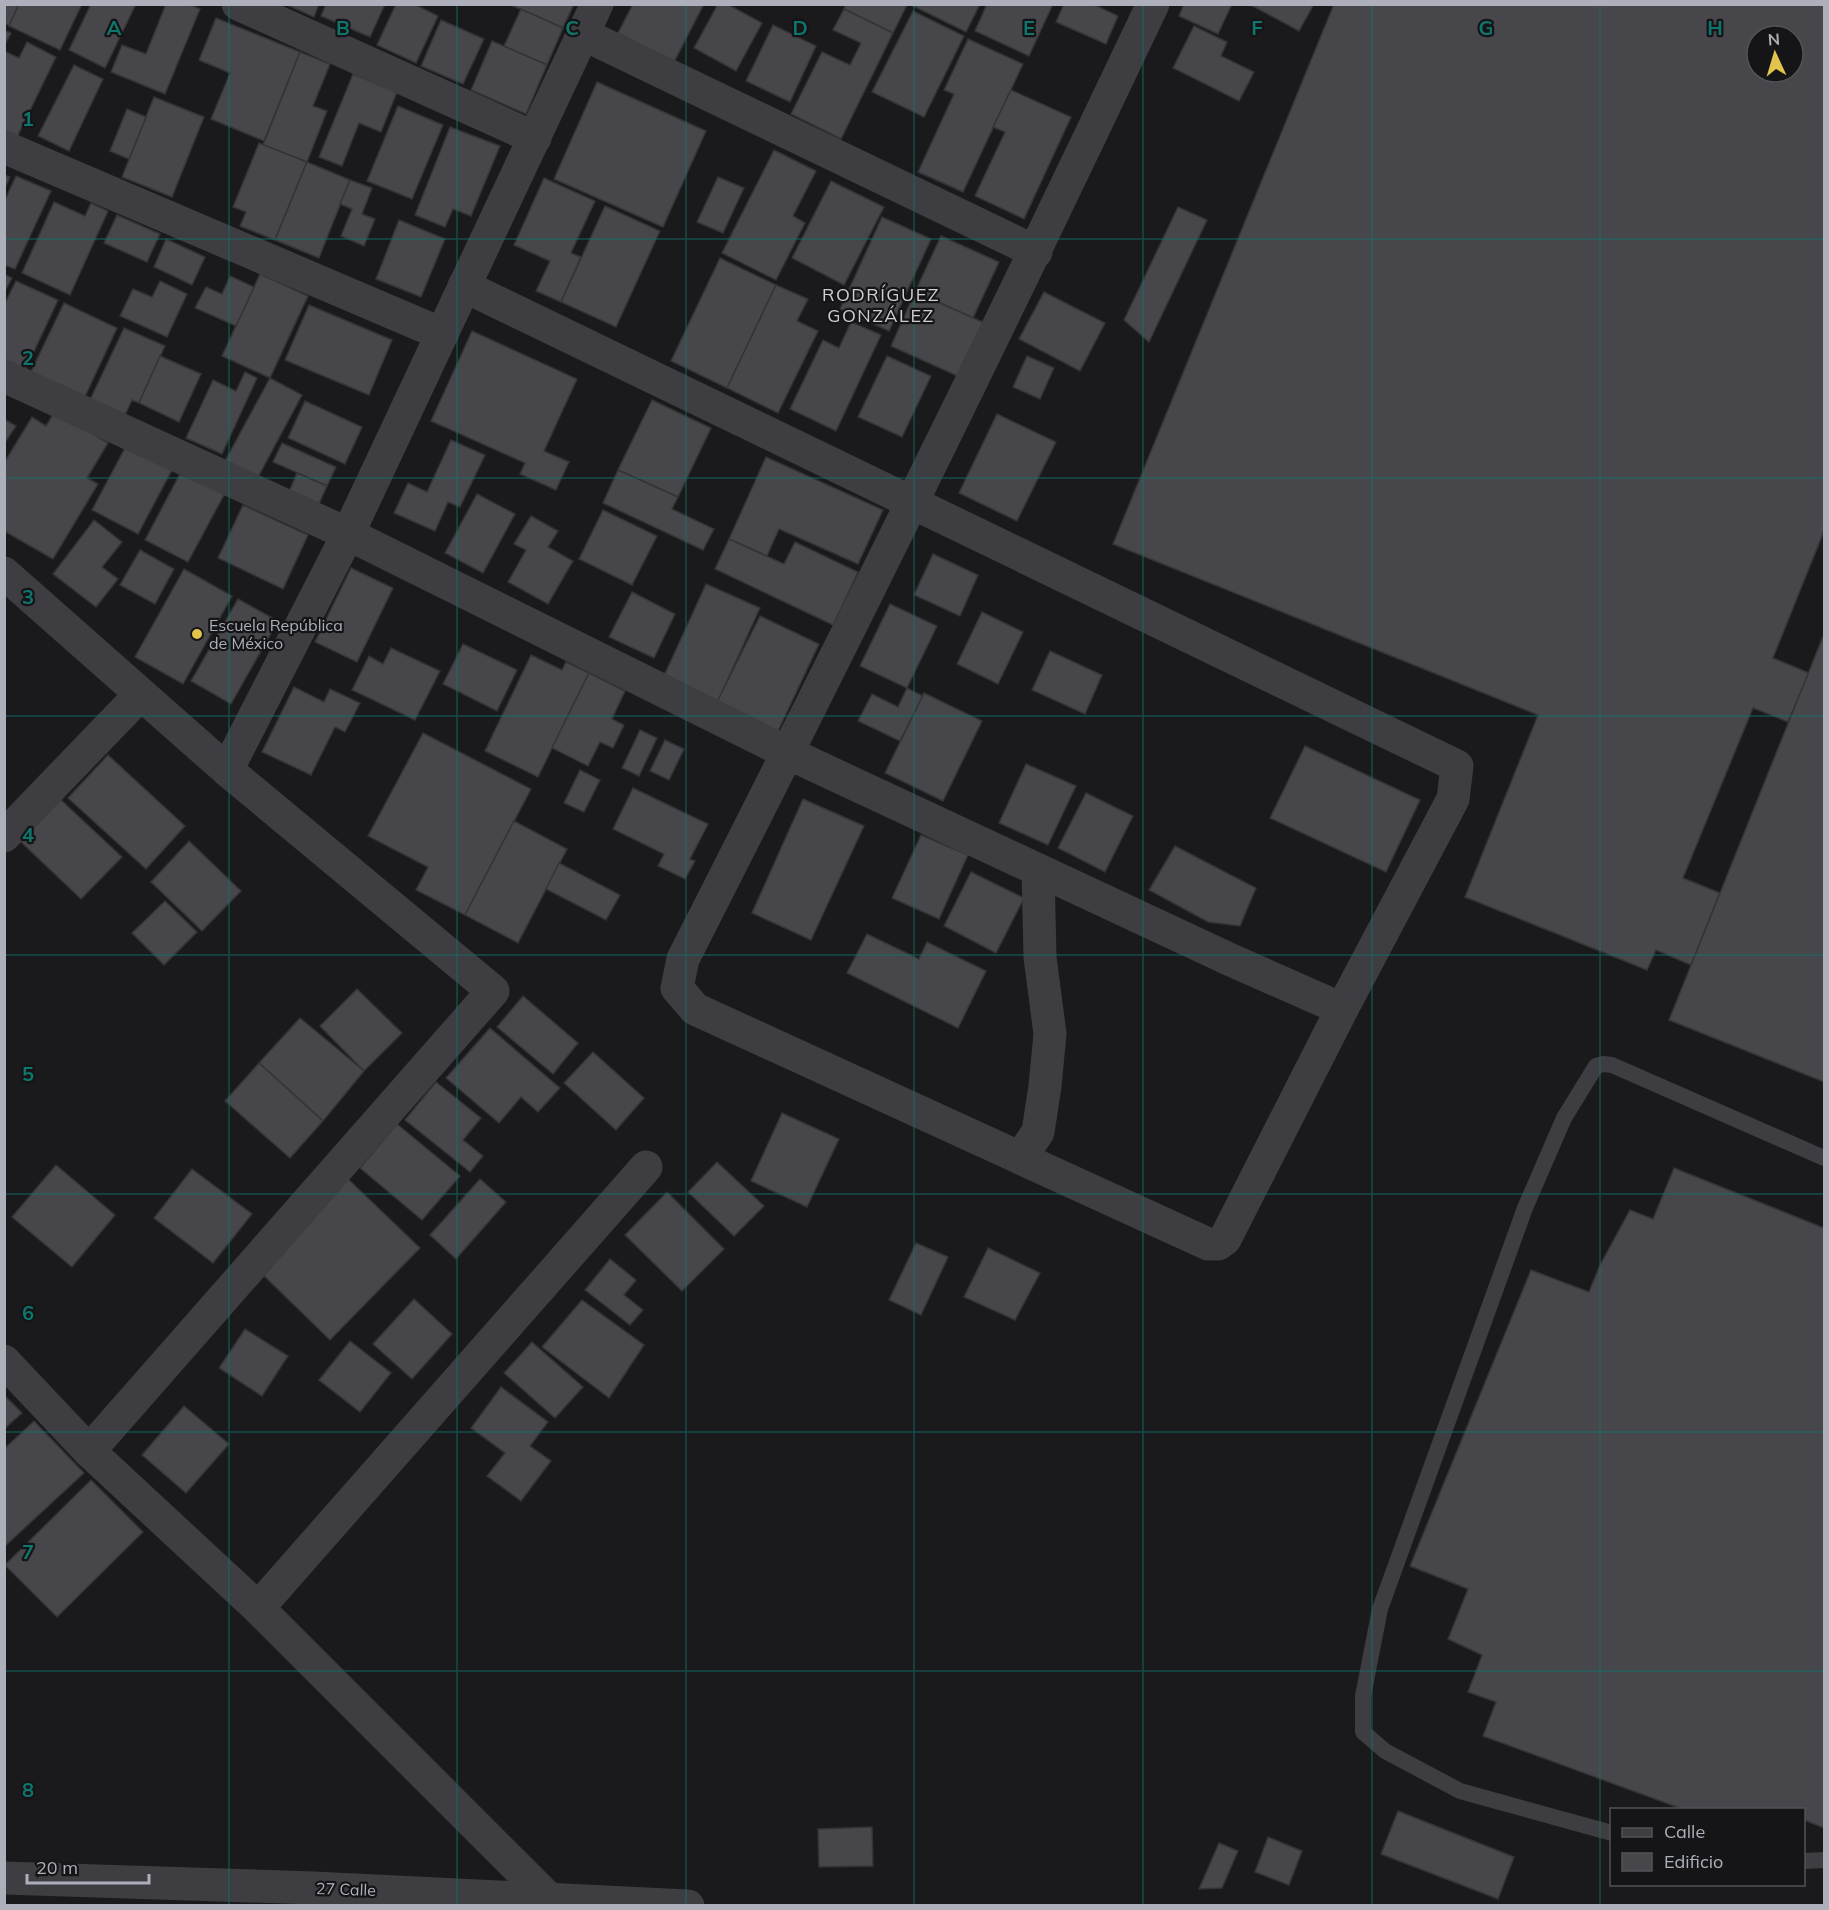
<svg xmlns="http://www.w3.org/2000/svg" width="1829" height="1910" font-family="Mulish,sans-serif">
	<rect width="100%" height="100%" fill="#1a1a1c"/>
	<g fill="#47474b" stroke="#343437" stroke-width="1.5" fill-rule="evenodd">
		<path d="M4,4H19L9,26L4,23Z"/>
		<path d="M19,4H82L60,50L9,26Z"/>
		<path d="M91,4H136L105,68L69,50Z"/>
		<path d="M166,4H188L200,9L165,94L111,72L122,45L146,54Z"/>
		<path d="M285,4H319L314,17Z"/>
		<path d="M326,4H385L370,37L321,16Z"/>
		<path d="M396,4H414L438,16L416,63L377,45Z"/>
		<path d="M514,4H574L563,28L513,6Z"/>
		<path d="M633,4H704L674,62L618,33Z"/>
		<path d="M718,4H727L762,23L736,71L694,48Z"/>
		<path d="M846,4H906L907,5L893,33L844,9Z"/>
		<path d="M914,4H980L966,32L913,6Z"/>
		<path d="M987,4H1053L1029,56L975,31Z"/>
		<path d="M1064,4H1093L1118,16L1106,44L1056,22Z"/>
		<path d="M1184,4H1232L1218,34L1179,16Z"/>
		<path d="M1249,4H1314L1299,31Z"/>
		<path d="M1334,4H1824V531L1773,658L1809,673L1788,722L1753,708L1683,878L1720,893L1691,965L1656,950L1647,970L1465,897L1538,715L1113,544ZM1757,36H1793V72H1757Z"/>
		<path d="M521,9L563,28L547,65L504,46Z"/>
		<path d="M844,9L893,33L841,139L791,114L822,52L850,65L861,43L833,30Z"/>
		<path d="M913,11L964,36L924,117L872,92Z"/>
		<path d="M216,18L300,52L264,141L211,119L230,73L199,60Z"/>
		<path d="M441,20L484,39L463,84L421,66Z"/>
		<path d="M773,25L816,46L790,102L746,81Z"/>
		<path d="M1194,26L1227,42L1221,56L1254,72L1239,101L1173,68Z"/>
		<path d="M4,30L11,33L4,46Z"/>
		<path d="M968,39L1023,64L963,192L918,172L954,94L944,90Z"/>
		<path d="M492,41L547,65L526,114L471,90Z"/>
		<path d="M27,42L56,57L17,137L4,131V51L19,58Z"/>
		<path d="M300,52L330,64L313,106L327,111L307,162L263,145Z"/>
		<path d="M74,65L103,79L69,151L38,136Z"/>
		<path d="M353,74L397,92L381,132L359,123L342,166L319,157Z"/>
		<path d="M597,82L706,131L663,227L554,179Z"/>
		<path d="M1011,90L1071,117L1024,219L975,196L1005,132L993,127Z"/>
		<path d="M154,97L204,117L172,197L122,177Z"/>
		<path d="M398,106L443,125L412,199L367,181Z"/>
		<path d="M127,109L146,117L129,159L110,151Z"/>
		<path d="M450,127L500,146L471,216L453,209L445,227L415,215Z"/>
		<path d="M259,143L307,162L275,240L240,226L246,212L233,207Z"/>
		<path d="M774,150L816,171L793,216L805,223L776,280L722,253Z"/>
		<path d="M307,162L350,180L319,258L275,240Z"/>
		<path d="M4,175L10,177L4,190Z"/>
		<path d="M16,176L51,191L15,269L4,265V202Z"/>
		<path d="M718,177L744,188L723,233L697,222Z"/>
		<path d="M544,178L595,201L571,253L581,257L561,302L536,291L550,261L514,245Z"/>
		<path d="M350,180L372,188L362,214L375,219L364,246L341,236L352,209L340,204Z"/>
		<path d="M831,181L884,207L844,285L792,258Z"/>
		<path d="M54,202L85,216L91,203L108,211L70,295L22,273Z"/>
		<path d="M605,206L660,231L616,327L561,302Z"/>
		<path d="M1178,207L1207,220L1149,342L1124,320Z"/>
		<path d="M117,215L160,234L147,262L104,243Z"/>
		<path d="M882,217L931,239L889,331L840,309Z"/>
		<path d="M399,220L445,239L421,297L376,279Z"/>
		<path d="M941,236L999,262L973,318L915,292Z"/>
		<path d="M166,239L205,257L192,285L154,267Z"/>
		<path d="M720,258L776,285L727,388L671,361Z"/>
		<path d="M4,274L12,278L4,293Z"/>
		<path d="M260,274L308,296L270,378L222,356Z"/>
		<path d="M230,276L254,287L236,326L195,308L206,287L222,294Z"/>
		<path d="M16,281L58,300L23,375L4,366V305Z"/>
		<path d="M160,281L187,294L167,337L120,316L133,289L152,297Z"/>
		<path d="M776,285L808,299L797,321L818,331L778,413L727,388Z"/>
		<path d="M915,292L987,324L962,378L891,346Z"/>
		<path d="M1044,292L1105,323L1080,371L1019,339Z"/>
		<path d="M64,303L117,328L82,403L28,378Z"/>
		<path d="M309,305L392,340L369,395L285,360Z"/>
		<path d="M851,322L881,335L836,431L790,409L823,340L839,348Z"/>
		<path d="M124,328L165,346L139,403L132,400L125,415L90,400Z"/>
		<path d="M472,331L577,379L544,451L569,462L556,490L520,474L525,463L431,421Z"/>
		<path d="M160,356L201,374L179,422L139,403Z"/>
		<path d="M887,356L931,376L902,437L858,417Z"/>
		<path d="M1027,356L1054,368L1040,399L1013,387Z"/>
		<path d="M245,372L257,378L222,454L186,438L213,380L236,391Z"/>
		<path d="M270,378L302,395L257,479L225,461Z"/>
		<path d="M652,400L711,428L678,497L618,470Z"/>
		<path d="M305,401L362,427L345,464L288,438Z"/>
		<path d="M55,411L108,443L87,478L98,484L53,559L4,531V463L32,417L46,426Z"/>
		<path d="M997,414L1056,442L1017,521L959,493Z"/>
		<path d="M4,419L16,426L4,444Z"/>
		<path d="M451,440L485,455L460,507L448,502L435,531L394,513L408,483L427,492Z"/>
		<path d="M282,443L336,467L327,486L273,462Z"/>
		<path d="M126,446L172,470L138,534L92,510Z"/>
		<path d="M766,457L883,510L858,564L779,529L767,556L729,539Z"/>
		<path d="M182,470L225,493L188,562L145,540Z"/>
		<path d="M618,470L678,497L672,509L714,529L703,550L603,503Z"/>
		<path d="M297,473L327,486L318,506L289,492Z"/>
		<path d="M477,494L515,514L483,573L445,553Z"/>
		<path d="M243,505L308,535L283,589L218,558Z"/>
		<path d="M603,510L657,536L632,585L579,559Z"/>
		<path d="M531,516L558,531L548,547L573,561L548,604L508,582L526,550L514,544Z"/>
		<path d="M94,520L122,542L102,567L118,579L96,607L53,574Z"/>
		<path d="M729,539L784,564L795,542L858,572L833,625L715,569Z"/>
		<path d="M140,550L174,569L155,604L120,585Z"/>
		<path d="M933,554L978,575L960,616L914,595Z"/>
		<path d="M351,568L393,588L357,662L315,642Z"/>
		<path d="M184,569L232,596L183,684L135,657Z"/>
		<path d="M706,584L760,608L718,701L664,676Z"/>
		<path d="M632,592L675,614L654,658L609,637Z"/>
		<path d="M238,599L278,621L231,704L191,681Z"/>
		<path d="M890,604L937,626L907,688L860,666Z"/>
		<path d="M982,612L1023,632L998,684L957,664Z"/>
		<path d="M760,616L819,644L777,733L716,704Z"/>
		<path d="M1824,634V1082L1669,1020Z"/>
		<path d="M463,644L517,670L497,711L443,684Z"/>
		<path d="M391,648L440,671L415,720L352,690L369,656L383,664Z"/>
		<path d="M1050,651L1102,675L1085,714L1032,690Z"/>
		<path d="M531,655L562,670L566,662L589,673L538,777L485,751Z"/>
		<path d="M589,673L625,691L612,719L624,725L613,748L600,742L588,766L552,748Z"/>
		<path d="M294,687L324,702L330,689L360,703L345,732L335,727L311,775L262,752Z"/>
		<path d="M907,688L923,696L900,741L858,721L872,694L898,707Z"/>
		<path d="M924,693L982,721L943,801L885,773Z"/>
		<path d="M640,730L657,738L639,776L622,768Z"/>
		<path d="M423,733L531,789L465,915L416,890L428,867L368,836Z"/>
		<path d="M665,740L684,749L669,780L650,771Z"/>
		<path d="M1305,746L1420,800L1386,872L1270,818Z"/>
		<path d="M108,755L185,826L146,869L68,798Z"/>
		<path d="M1026,764L1076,786L1048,845L999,823Z"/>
		<path d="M580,770L600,780L584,812L564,803Z"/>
		<path d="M633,788L708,824L690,859L695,861L685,879L658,866L664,854L613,829Z"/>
		<path d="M1086,793L1133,816L1105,872L1058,848Z"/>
		<path d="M60,799L122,857L81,899L20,841Z"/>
		<path d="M803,799L864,826L811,940L752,913Z"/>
		<path d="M514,821L567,849L518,943L465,915Z"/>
		<path d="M921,835L968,855L939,919L892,898Z"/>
		<path d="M189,841L241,891L202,931L151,882Z"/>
		<path d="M1175,846L1256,888L1240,926L1208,922L1149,890Z"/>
		<path d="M559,863L620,895L606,920L546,889Z"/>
		<path d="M971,872L1024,898L996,953L944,926Z"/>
		<path d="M165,901L197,932L164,965L132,933Z"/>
		<path d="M867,934L919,959L927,942L986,971L958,1028L847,973Z"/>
		<path d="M357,989L402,1033L364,1071L320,1026Z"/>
		<path d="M523,996L578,1043L553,1074L497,1027Z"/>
		<path d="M300,1018L364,1071L323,1121L259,1063Z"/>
		<path d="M490,1028L560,1088L538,1112L521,1097L499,1123L446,1078Z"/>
		<path d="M593,1052L644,1098L616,1130L564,1083Z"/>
		<path d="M259,1063L323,1121L290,1158L225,1101Z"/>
		<path d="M436,1082L481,1118L463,1140L483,1156L470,1172L405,1120Z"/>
		<path d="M782,1113L839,1139L807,1207L751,1181Z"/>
		<path d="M397,1124L460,1176L422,1220L360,1168Z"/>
		<path d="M717,1162L764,1206L734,1236L688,1192Z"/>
		<path d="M56,1165L115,1215L72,1267L12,1217Z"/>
		<path d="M1674,1168L1824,1228V1828L1804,1820V1810H1685L1483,1736L1496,1702L1468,1692L1482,1655L1448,1639L1468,1589L1410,1566L1531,1270L1589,1292L1600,1265L1630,1210L1653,1219Z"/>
		<path d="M192,1169L252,1214L213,1263L154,1218Z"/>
		<path d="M347,1178L420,1248L330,1340L257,1269Z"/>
		<path d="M480,1179L506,1202L456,1259L430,1235Z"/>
		<path d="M667,1192L724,1249L682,1291L625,1235Z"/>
		<path d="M916,1243L948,1257L921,1315L889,1300Z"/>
		<path d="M988,1248L1040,1273L1015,1320L964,1297Z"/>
		<path d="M610,1259L636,1280L624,1295L643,1310L630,1325L585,1290Z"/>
		<path d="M414,1299L452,1334L412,1379L373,1344Z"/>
		<path d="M582,1300L644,1345L609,1398L542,1347Z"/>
		<path d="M245,1329L288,1356L262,1396L219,1368Z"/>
		<path d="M350,1341L391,1373L360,1412L319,1380Z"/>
		<path d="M532,1342L583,1387L555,1418L504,1373Z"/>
		<path d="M501,1387L548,1422L530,1446L551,1461L521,1501L487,1476L505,1453L471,1428Z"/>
		<path d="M4,1395L22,1413L4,1429Z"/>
		<path d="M184,1406L229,1444L186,1493L142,1455Z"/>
		<path d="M34,1421L84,1473L4,1547V1449Z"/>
		<path d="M91,1480L143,1532L57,1617L5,1565Z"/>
		<path d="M1398,1811L1514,1857L1498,1899L1381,1854Z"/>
		<path d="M872,1827L873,1866L819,1867L818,1829Z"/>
		<path d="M1268,1837L1302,1851L1289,1885L1255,1872Z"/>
		<path d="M1219,1843L1238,1851L1222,1888L1199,1889Z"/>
	</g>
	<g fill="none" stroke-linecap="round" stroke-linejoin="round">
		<g stroke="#3d3d42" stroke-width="16">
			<path d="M1612,1833L1460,1791L1385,1751L1363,1732V1696L1380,1609L1525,1208L1564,1118L1596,1066L1603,1064L1612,1065L1824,1158"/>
			<path d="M1804,1861L1824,1860"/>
		</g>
		<g stroke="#3d3d42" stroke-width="33">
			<path d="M238,4L535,138"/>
			<path d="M583,34L1036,252"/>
			<path d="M4,147L442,334"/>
			<path d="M464,286L1457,766L1453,799L1342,1009L1225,1239L1218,1244H1208L695,1009L677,988L683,959C844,643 1001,325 1153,4"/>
			<path d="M4,376L348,534L788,753L1231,960L1342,1009"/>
			<path d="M4,573L227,770L493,991L89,1451"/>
			<path d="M227,770L348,534L597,4"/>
			<path d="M4,836L140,695"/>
			<path d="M1020,1158L1038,1132L1045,1086L1050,1034L1040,957L1038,870"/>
			<path d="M4,1361L89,1451L258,1608L556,1906"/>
			<path d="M258,1608L646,1167"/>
		</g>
		<path stroke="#3d3d42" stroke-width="33" d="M4,1878L314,1888L688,1906"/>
	</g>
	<path fill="none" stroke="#0f766e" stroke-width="1.5" stroke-opacity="0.55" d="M229,4V1906M457,4V1906M686,4V1906M914,4V1906M1143,4V1906M1372,4V1906M1600,4V1906M4,239H1824M4,478H1824M4,716H1824M4,955H1824M4,1194H1824M4,1432H1824M4,1671H1824"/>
	<circle fill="#e2c34c" stroke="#151517" stroke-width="2" cx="197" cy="634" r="6"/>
	<g text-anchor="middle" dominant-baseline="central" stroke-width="4.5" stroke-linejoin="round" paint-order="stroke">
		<g font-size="16" fill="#adb0ba" stroke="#151517" text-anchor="start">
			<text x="209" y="625">Escuela República<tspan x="209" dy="18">de México</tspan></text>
		</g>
		<g font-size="16" fill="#adb0ba" stroke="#151517">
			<text transform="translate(346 1889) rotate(2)">27 Calle</text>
		</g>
		<g font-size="18" letter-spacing="1.5" fill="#cecfd6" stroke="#151517">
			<text x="881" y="294">RODRÍGUEZ<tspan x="881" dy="21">GONZÁLEZ</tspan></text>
		</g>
	</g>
	<g font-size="20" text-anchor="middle" font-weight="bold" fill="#0f766e" stroke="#151517" stroke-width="4.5" stroke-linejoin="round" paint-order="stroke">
		<text x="114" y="35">A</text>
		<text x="343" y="35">B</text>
		<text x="572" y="35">C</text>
		<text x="800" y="35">D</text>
		<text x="1029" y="35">E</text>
		<text x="1257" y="35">F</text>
		<text x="1486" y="35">G</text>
		<text x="1715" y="35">H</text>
		<text x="28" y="126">1</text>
		<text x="28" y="365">2</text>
		<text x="28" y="604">3</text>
		<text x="28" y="842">4</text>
		<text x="28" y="1081">5</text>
		<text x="28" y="1320">6</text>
		<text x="28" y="1559">7</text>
		<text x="28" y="1797">8</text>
	</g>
	<rect width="1829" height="1910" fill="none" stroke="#adb0ba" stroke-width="12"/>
	<rect x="1610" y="1808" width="195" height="78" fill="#151517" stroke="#525358" stroke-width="1.5"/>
	<rect x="1622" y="1828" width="30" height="9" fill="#3d3d42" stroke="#525358" stroke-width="1.5"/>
	<text x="1664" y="1838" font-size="18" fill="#adb0ba">Calle</text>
	<rect x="1622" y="1853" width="30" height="18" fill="#47474b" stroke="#525358" stroke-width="1.5"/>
	<text x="1664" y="1868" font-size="18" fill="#adb0ba">Edificio</text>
	<g transform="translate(1775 54) rotate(356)"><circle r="28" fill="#151517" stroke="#525358" stroke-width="1.5"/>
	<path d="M0-4.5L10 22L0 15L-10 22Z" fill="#e2c34c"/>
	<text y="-9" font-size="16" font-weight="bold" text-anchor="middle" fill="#adb0ba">N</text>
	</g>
	<path d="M27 1874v9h122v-9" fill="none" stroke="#adb0ba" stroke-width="3"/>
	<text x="36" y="1874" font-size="18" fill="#adb0ba" stroke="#151517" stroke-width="4.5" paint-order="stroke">20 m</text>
</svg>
